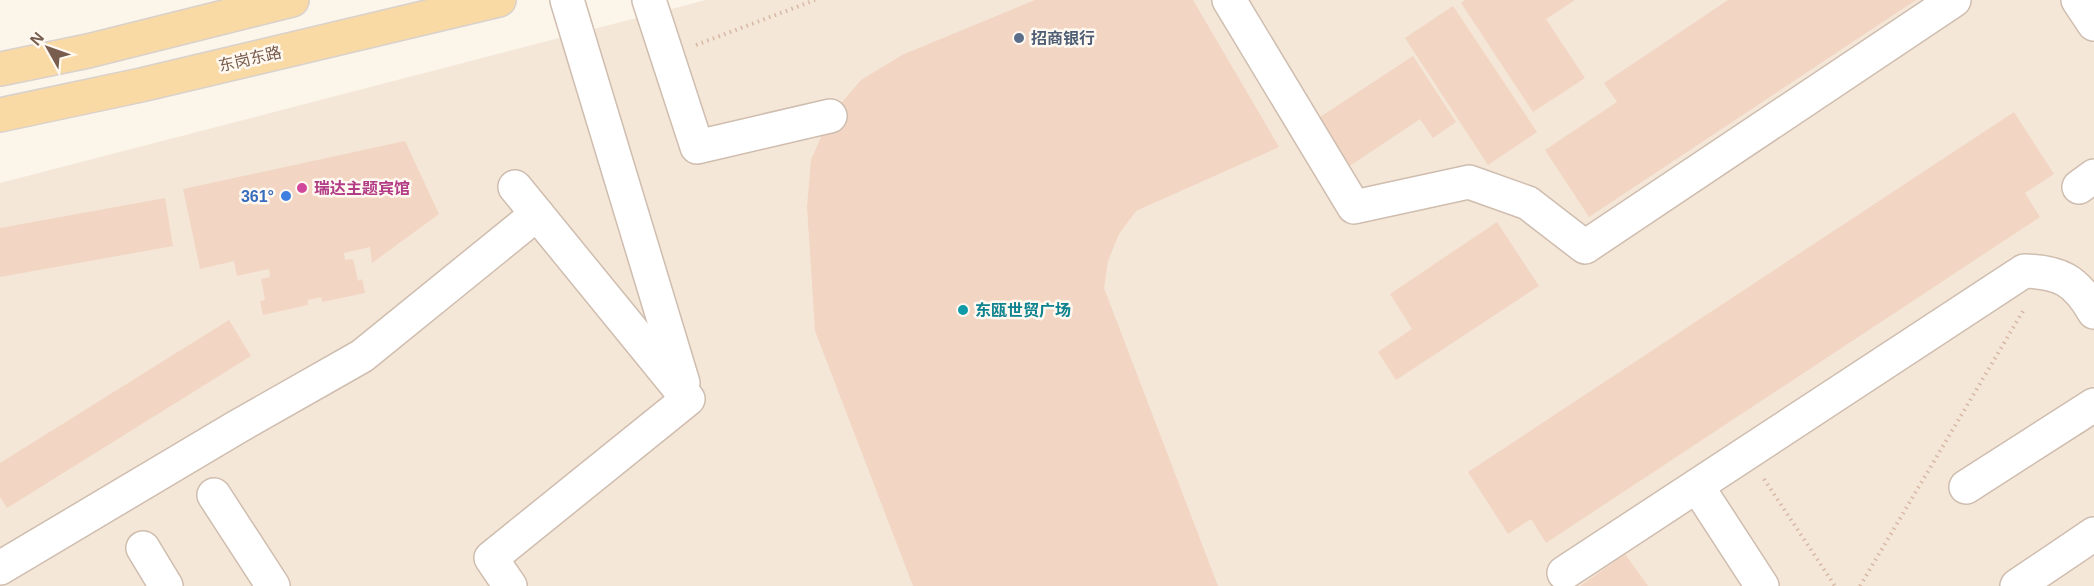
<svg xmlns="http://www.w3.org/2000/svg" width="2094" height="586" font-family="Arial,'Noto Sans SC',sans-serif">
	<rect width="100%" height="100%" fill="#fcf5ea"/>
	<path fill="#f4e7d8" d="M706,0H2094V586H0V183Z"/>
	<g fill="#f2d5c2">
		<path d="M1035,0H1193L1279,147L1136,211L1119,234L1108,261L1104,288L1218,586H913L815,331L807,207L811,160L830,116L861,80L902,55Z"/>
		<path d="M1465,0H1575L1546,19L1585,78L1533,112L1461,3Z"/>
		<path d="M1728,0H1916L1589,217L1545,150L1617,102L1604,83Z"/>
		<path d="M1453,6L1537,132L1488,165L1405,38Z"/>
		<path d="M1413,56L1456,122L1433,138L1420,119L1345,169L1314,121Z"/>
		<path d="M2014,112L2054,174L2025,193L2040,217L1546,543L1531,519L1508,534L1468,472Z"/>
		<path d="M405,141L439,214L372,263L370,247L344,253L345,260L353,259L358,281L362,279L365,293L322,302L321,297L308,300V305L263,315L260,301L265,300L261,279L270,277L269,269L237,276L234,261L200,269L183,189Z"/>
		<path d="M165,198L173,246L0,277V228Z"/>
		<path d="M1497,222L1539,286L1396,380L1378,352L1412,329L1390,294Z"/>
		<path d="M229,320L251,356L7,508L0,497V463Z"/>
		<path d="M1625,554L1648,586H1580Z"/>
	</g>
	<g fill="none" stroke-linecap="round" stroke-linejoin="round">
		<defs>
			<g id="minor">
				<path d="M567,0L683,383"/>
				<path d="M649,0L697,147L830,116"/>
				<path d="M1229,0L1354,207L1469,182L1528,203L1585,247L1954,0"/>
				<path d="M2078,0L2094,24"/>
				<path d="M2079,187L2094,176"/>
				<path d="M1697,486L1762,586"/>
				<path d="M1966,487L2094,405"/>
				<path d="M214,495L273,586"/>
				<path d="M143,548L166,586"/>
				<path d="M0,568L237,427L362,356L537,214"/>
				<path d="M1564,573L2024,271C2060,272 2076,280 2094,312"/>
				<path d="M510,586L491,558L688,399L515,187"/>
				<path d="M2017,586L2094,534"/>
			</g>
			<g id="major">
				<path d="M0,69L88,51L292,0"/>
				<path d="M0,115L141,85L499,0"/>
			</g>
		</defs>
		<use href="#minor" stroke="#cfbdaf" stroke-width="36"/>
		<use href="#major" stroke="#d9d1cd" stroke-width="36"/>
		<g stroke="#d7b8a4" stroke-width="4" stroke-dasharray="1.5 4.5" stroke-linecap="butt">
			<path d="M696,45L815,0"/>
			<path d="M1764,479L1835,586"/>
			<path d="M1860,586L2023,311"/>
		</g>
		<use href="#minor" stroke="#fff" stroke-width="33"/>
		<use href="#major" stroke="#f9daa4" stroke-width="33"/>
	</g>
	<circle fill="#5c6f8a" stroke="#fff9f1" stroke-width="2" cx="1019" cy="38" r="6"/>
	<circle fill="#d1479c" stroke="#fff9f1" stroke-width="2" cx="302" cy="188" r="6"/>
	<circle fill="#3f7fe0" stroke="#fff9f1" stroke-width="2" cx="286" cy="196" r="6"/>
	<circle fill="#0f9aa8" stroke="#fff9f1" stroke-width="2" cx="963" cy="310" r="6"/>
	<g text-anchor="middle" dominant-baseline="central" stroke-width="5" stroke-linejoin="round" paint-order="stroke">
		<g font-size="16" font-weight="bold" fill="#4e5e75" stroke="#fff9f1" text-anchor="start">
			<text x="1031" y="38">招商银行</text>
		</g>
		<g font-size="16" fill="#785c4d" stroke="#fff9f1">
			<text transform="translate(250 59) rotate(-13)">东岗东路</text>
		</g>
		<g font-size="16" font-weight="bold" fill="#b23c85" stroke="#fff9f1" text-anchor="start">
			<text x="314" y="188">瑞达主题宾馆</text>
		</g>
		<g font-size="16" font-weight="bold" fill="#366cbe" stroke="#fff9f1" text-anchor="end">
			<text x="274" y="196">361°</text>
		</g>
		<g font-size="16" font-weight="bold" fill="#0d838f" stroke="#fff9f1" text-anchor="start">
			<text x="975" y="310">东瓯世贸广场</text>
		</g>
	</g>
	<g transform="translate(48 48) rotate(310)" stroke="#fff9f1" stroke-width="4.5" paint-order="stroke">
	<path d="M0-4.5L10 22L0 15L-10 22Z" fill="#785c4d"/>
	<text y="-9" font-size="16" font-weight="bold" text-anchor="middle" fill="#785c4d">N</text>
	</g>
</svg>
